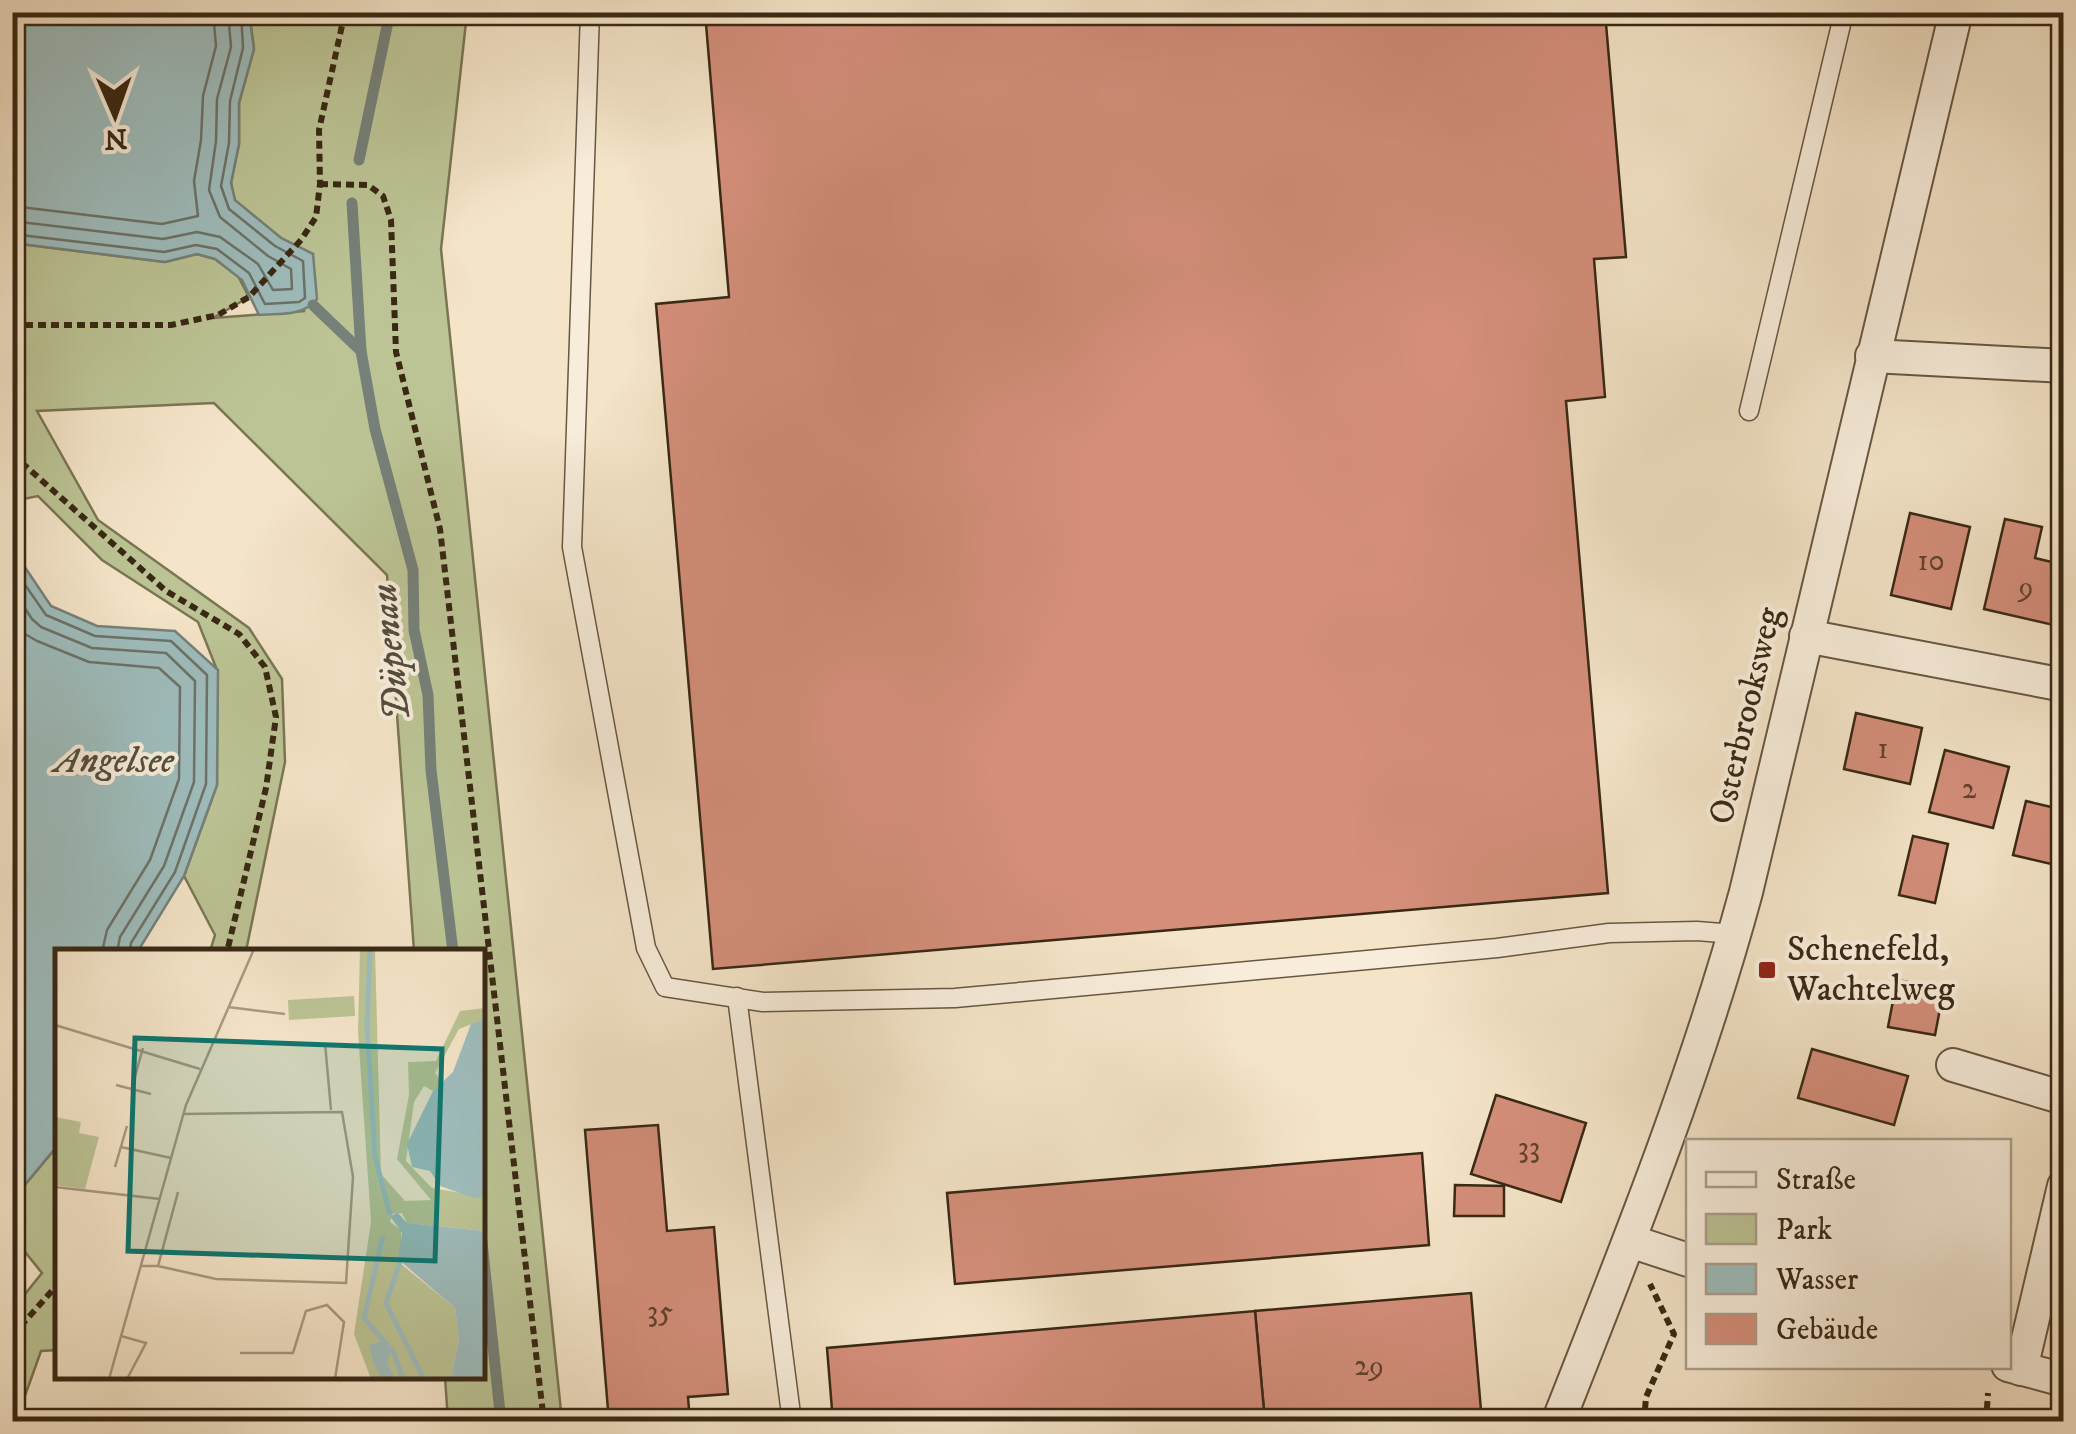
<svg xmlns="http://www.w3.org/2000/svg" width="2076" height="1434" font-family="'IM FELL DW Pica',serif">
	<rect width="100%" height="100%" fill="#f4e4c8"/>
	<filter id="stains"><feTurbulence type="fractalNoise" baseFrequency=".002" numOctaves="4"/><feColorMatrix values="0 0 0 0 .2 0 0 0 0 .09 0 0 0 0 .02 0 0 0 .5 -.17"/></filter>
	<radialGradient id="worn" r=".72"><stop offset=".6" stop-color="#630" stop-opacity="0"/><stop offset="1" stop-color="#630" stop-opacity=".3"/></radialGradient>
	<g fill="#bcc495" stroke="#7a7654" stroke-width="2.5">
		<path d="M249,13H467L441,249L562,1421H448L445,1377L482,1376V952L414,951L387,575L214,403L37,411L98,520L249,628L282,679L285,762L246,951H210L215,935L184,876L217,785V670L198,622L102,560L38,496L13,501L12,243L165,262L197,254L215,259L238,276L249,297L213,318L304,311L313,254L281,238L235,201L231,183L239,144V103L254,49Z"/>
		<path d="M55,1149L57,1350L41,1351L16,1421L13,1422V1309L42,1273L13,1237V1194L23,1187Z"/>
	</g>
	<g fill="#9ebdbd" stroke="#768179" stroke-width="2.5">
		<path d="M12,13H249L254,49L239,103V144L231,183L235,200L281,238L313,254L317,299C302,317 280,313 259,315L242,280L215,259L197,254L165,262L13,243Z"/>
		<path d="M12,548L51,606L97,626L175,631L218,670L217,785L184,876L138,951L58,952L57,1146L23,1187L13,1194Z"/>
	</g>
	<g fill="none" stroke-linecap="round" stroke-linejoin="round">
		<g stroke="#6c7268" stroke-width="2.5">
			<path d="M12,206L162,224L198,216L194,181L201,140L203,96L216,46L213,12"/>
			<path d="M12,221L163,239L197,232L220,237L258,264L273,290L292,289L291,269L268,256L220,217L209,190L216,141L217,99L231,47L228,12"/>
			<path d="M12,234L164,252L196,245L217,249L249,273L265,304L299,302L305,298L303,261L275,246L229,209L221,186L229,143L230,101L243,48L241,12"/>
			<path d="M12,566L46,615L95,636L171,641L207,675L206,784L175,872L131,943L130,952"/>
			<path d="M12,589L32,619L41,627L92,648L166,653L195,681L194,782L164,866L120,937L117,952"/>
			<path d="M12,616L25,634L37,641L89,662L159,668L180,687L179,779L150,860L107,930L102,952"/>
		</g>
		<g stroke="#768179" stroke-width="11">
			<path d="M359,160L390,12"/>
			<path d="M352,203L361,351"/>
			<path d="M313,305L361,351L375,429L413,570L414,630L428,695L431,770L453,952"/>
			<path d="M482,1242L501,1422"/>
		</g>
	</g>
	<g fill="#d48e7a" stroke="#392814" stroke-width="2.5">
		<path d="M705,12H1605L1626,257L1594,259L1605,397L1566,401L1608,893L713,969L656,304L729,297Z"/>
		<path d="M1910,513L1970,527L1951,609L1891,595Z"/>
		<path d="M2005,519L2042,527L2035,558L2064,565L2062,627L1984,609Z"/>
		<path d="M1856,713L1922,728L1910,784L1844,769Z"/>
		<path d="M1945,750L2009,767L1993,828L1929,812Z"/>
		<path d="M2026,801L2064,810V867L2013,855Z"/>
		<path d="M1913,836L1948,844L1935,903L1899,895Z"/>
		<path d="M1897,980L1944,988L1935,1035L1888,1027Z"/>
		<path d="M2061,1008H2064V1056L2052,1054Z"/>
		<path d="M1812,1049L1908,1076L1894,1125L1798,1098Z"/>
		<path d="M1496,1095L1586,1123L1561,1202L1471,1174Z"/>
		<path d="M658,1125L667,1231L714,1227L728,1394L688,1397L690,1422H609L585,1130Z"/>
		<path d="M1422,1153L1429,1245L955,1284L947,1193Z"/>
		<path d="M1455,1185L1504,1186V1216H1454Z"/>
		<path d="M1471,1293L1482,1422H1265L1255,1311Z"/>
		<path d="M1255,1311L1265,1422H833L827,1348Z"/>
	</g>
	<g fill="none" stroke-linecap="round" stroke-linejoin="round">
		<defs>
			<g id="lane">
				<path d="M590,12L572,547L646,948L665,987L763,1002L955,998L1497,948L1609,933L1697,931L1734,934"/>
				<path d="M1749,411L1844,12"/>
				<path d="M737,997L792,1422"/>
			</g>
			<g id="street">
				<path d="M1872,356L2064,366"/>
				<path d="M1806,636L2064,685"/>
				<path d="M1953,1065L2064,1098"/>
				<path d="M1630,1241L1688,1260"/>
				<path d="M2008,1365L2064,1380"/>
				<path d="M2021,1369L2064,1186"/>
				<path d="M1558,1422C1627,1247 1697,1073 1746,892L1956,12"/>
			</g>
		</defs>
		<use href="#lane" stroke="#685741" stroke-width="21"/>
		<use href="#street" stroke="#685741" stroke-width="36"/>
		<g stroke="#392814" stroke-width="6" stroke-dasharray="8 5" stroke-linecap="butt">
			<path d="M320,184L368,185L383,196L391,220L396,352L440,529L544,1422"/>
			<path d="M12,325H171L218,315L249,297L301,240L316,217L320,184L319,130L345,12"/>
			<path d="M12,454L166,591L239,634L265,667L276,717L266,788L227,952"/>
			<path d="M12,1336L58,1284"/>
			<path d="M1644,1422L1646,1397L1674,1334L1650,1284"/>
			<path d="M1986,1422L1988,1393"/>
		</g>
		<use href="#lane" stroke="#f8eddb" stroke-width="18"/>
		<use href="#street" stroke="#f8eddb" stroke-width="32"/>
	</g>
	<rect fill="#8f2418" stroke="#f8eddb" stroke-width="4" x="1757" y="960" width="20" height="20" rx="5"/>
	<g text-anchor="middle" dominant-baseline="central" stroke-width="8" stroke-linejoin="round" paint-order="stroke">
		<g font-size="30" fill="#60422e">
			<text x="1931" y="561">10</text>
			<text x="2026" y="587">9</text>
			<text x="1883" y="749">1</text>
			<text x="1969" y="789">2</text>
			<text x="1529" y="1148">33</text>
			<text x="660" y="1312">35</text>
			<text x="1369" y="1366">29</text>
		</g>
		<g font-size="35" fill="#392814" stroke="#f8eddb">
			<text transform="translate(1746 716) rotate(-77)">Osterbrooksweg</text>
		</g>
		<g font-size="35" fill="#392814" stroke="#f8eddb" text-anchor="start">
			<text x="1787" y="950">Schenefeld,<tspan x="1787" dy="40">Wachtelweg</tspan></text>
		</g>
		<g font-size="38" font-style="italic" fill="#524d3e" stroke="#f8eddb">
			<text transform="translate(391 652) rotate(-96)">Düpenau</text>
			<text x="114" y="761">Angelsee</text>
		</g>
	</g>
	<g transform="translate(55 949)">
		<rect width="430" height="430" fill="#f4e4c8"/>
		<path d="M305,0H320L326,225L350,252L376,251L342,210L354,146L353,113L381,112L405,62L430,59V70L404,80L380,124L388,134L378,142L369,137L359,153L351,212L377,239L430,248V282L352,274L347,264L337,265L335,273L346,281V315L400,359L404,390L396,430H316L299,385L316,273L303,83ZM299,47L300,67L234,71L233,51ZM0,168L26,173L24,184L44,188L30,240L0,236Z" fill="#bcc495"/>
		<path d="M430,70V248L419,249L385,237L375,222L357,218L352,195L378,142L398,123L416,75ZM343,264L352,274L430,282V430H396L404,390L400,359L343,310L347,284L335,267ZM326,393L335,403L332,415L341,430H328L319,416L314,396Z" fill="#9ebdbd"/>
		<path fill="none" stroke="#9ebdbd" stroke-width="5" d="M315,0L312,78L320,207L335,266M328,287L309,369L339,404L348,430M345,313L331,354L369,430"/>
		<path fill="none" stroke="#a99980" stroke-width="2.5" d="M173,58L230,65M0,76L145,120M270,94L276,161M61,136L96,145M77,138L88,99M66,198L116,209M60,218L72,177M0,238L105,250M86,317H103L123,243M103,317L161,330L291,334L298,228L287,163L128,165M66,387L91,394L72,430M185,404H238L251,362L272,356L289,373L280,430M54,430L131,156L199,0"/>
		<path fill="#0f766e" fill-opacity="0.15" stroke="#0f766e" stroke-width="5" d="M80,89L387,100L380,312L73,302Z"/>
		<rect width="430" height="430" fill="none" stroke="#392814" stroke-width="5"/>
	</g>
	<rect width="2076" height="1434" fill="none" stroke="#f4e4c8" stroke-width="50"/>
	<rect x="15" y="15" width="2046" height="1404" fill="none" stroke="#392814" stroke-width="5"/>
	<rect x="25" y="25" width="2026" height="1384" fill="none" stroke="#392814" stroke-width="2.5"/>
	<rect x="1686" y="1139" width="325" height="230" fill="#f8eddb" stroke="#ac9e8b" stroke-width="2.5"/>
	<rect x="1706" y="1172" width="50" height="15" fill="#f8eddb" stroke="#ac9e8b" stroke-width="2.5"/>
	<text x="1776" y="1189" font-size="30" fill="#392814">Straße</text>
	<rect x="1706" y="1214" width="50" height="30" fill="#bcc495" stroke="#ac9e8b" stroke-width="2.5"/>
	<text x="1776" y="1239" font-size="30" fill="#392814">Park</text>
	<rect x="1706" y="1264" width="50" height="30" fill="#9ebdbd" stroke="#ac9e8b" stroke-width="2.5"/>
	<text x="1776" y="1289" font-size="30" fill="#392814">Wasser</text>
	<rect x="1706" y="1314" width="50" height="30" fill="#d48e7a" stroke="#ac9e8b" stroke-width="2.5"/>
	<text x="1776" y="1339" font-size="30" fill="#392814">Gebäude</text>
	<g transform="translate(115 115) rotate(178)" stroke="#f8eddb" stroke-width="8" paint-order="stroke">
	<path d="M0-8L18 38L0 25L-18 38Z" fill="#392814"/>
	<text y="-15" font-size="28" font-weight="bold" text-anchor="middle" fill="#392814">N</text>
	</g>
	<rect width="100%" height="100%" filter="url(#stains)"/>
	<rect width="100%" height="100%" fill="url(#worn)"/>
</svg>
